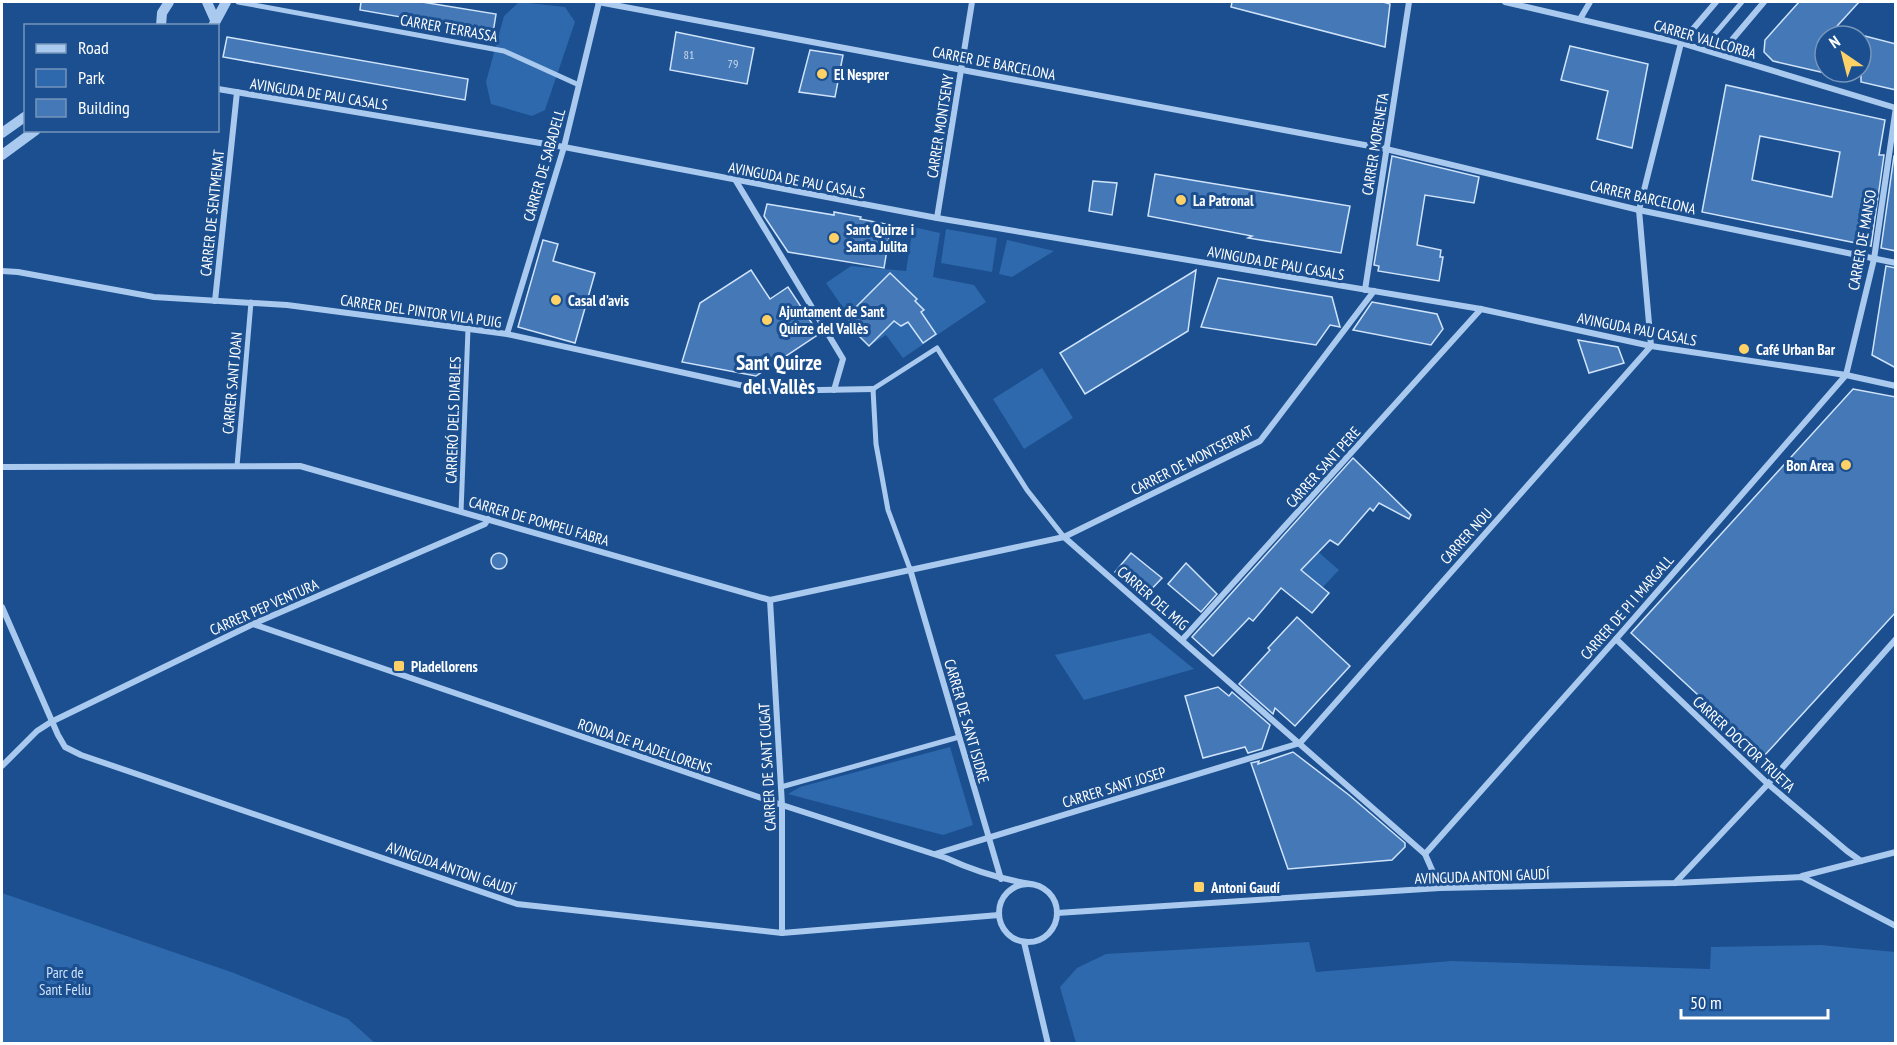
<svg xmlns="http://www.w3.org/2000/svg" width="1897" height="1045" font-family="'PT Sans Narrow',sans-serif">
	<rect width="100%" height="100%" fill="#1b4f8f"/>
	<g fill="#2e69ad">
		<path d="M519,2L565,7L575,22L545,110L532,116L491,104L486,82L504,16Z"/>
		<path d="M913,227L940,233L933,277L974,285L986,302L903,358L886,335L869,346L894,321L901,326L918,315L923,310L883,279L848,315L826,283L851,266L906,271Z"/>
		<path d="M946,229L997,238L992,272L941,263Z"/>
		<path d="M1007,240L1054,251L1012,277L999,274Z"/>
		<path d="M1042,368L1073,418L1024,449L993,399Z"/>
		<path d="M1292,529L1339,570L1322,588L1275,547Z"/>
		<path d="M1150,633L1194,669L1084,700L1055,655Z"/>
		<path d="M950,747L973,825L943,835L788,794L800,787Z"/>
		<path d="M2,893L234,973L348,1019L375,1043H2Z"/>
		<path d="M1309,942L1316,972L1452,961L1710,969L1711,947L1821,945L1895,952V1043H1076L1060,987L1077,968L1106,954Z"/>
	</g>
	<g fill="#4478b7" stroke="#cfe3fa" stroke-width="1.5" fill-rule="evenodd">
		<path d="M361,2H422L496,14L493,33L360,10Z"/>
		<path d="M1232,2H1383L1390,4L1385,47L1231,7Z"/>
		<path d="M1799,2H1859L1828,36H1825V73L1773,61L1764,52L1765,40Z"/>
		<path d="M676,32L754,48L747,84L670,70Z"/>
		<path d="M1861,35L1896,44V90L1861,82Z"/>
		<path d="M227,37L468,79L465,100L223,57Z"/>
		<path d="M1570,46L1648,64L1632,148L1597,139L1608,91L1561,80Z"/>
		<path d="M810,50L843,55L835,97L799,92Z"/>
		<path d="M1726,85L1885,120L1879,155H1884L1871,246L1702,212ZM1760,136L1840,152L1832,197L1752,180Z"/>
		<path d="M1392,156L1479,177L1474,203L1425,195L1417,245L1441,250L1440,257H1443L1439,281L1378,271L1379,266L1374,265Z"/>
		<path d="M1894,156H1896V251L1881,248Z"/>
		<path d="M1155,174L1350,206L1341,253L1248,238L1252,236L1148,216Z"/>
		<path d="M1093,181L1117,183L1112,215L1089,211Z"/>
		<path d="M767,204L834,215V212L861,217L860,219L891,225L884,268L788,252L764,216Z"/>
		<path d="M543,240L558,244L553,261L595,273L575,343L518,327Z"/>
		<path d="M1886,266L1896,268V368L1872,355Z"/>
		<path d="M751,270L770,299L788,287L819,334L756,376L682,362L700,303Z"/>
		<path d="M1196,270L1188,331L1085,394L1060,353Z"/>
		<path d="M890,273L917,299L915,301L924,310L921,312L936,334L923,343L908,322L901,326L894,321L869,346L855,332L858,329L846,317Z"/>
		<path d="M1218,278L1332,297L1340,327L1330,325L1316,345L1201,327Z"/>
		<path d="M1372,302L1437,314L1443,329L1431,345L1353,330Z"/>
		<path d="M1578,340L1618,347L1624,363L1589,373Z"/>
		<path d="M1853,389L1896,397V612L1764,756L1631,633Z"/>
		<path d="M1353,458L1411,515L1409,519L1379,503L1373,511L1370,508L1338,545L1330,540L1301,570L1329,593L1312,613L1281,588L1253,621L1249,618L1213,656L1192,637Z"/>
		<path d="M1131,553L1162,578L1144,597L1115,572Z"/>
		<circle cx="499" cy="561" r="8"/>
		<path d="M1186,563L1217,594L1201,612L1168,584Z"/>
		<path d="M1297,617L1350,666L1295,726L1275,708L1273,714L1239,684L1270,650L1268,648Z"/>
		<path d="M1218,687L1229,696L1232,692L1270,725L1262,749L1248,753L1245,747L1203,758L1185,696Z"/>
		<path d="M1293,752L1349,795L1405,843V847L1392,860L1288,869L1251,763L1259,761L1258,764Z"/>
	</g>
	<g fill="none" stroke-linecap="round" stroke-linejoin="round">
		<g stroke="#a9c9ee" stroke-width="5">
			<path d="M238,2L504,51L579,85"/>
			<path d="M1702,49L1742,2"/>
			<path d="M237,466L251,302"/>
			<path d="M461,512L468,329"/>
			<path d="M910,569L888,510L876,444L873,389L937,348L1027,490L1064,537"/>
			<path d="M781,787L959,737"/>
		</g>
		<g stroke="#a9c9ee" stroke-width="6">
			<path d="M598,2L1386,149L1639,210L1896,263"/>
			<path d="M1505,2L1681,43L1896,108"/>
			<path d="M1580,19L1590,2"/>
			<path d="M1720,54L1764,2"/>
			<path d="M218,89L564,147L937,218L1481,309L1651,346L1846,375L1896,386"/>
			<path d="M736,181L843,359L834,390"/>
			<path d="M937,218L972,2"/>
			<path d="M2,271L18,272L154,297L287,305L507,334L767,391L873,389"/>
			<path d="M1365,290L1409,2"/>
			<path d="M215,301L237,92"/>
			<path d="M507,334L564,147L599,2"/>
			<path d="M2,467L300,466L770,600L1064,537L1260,441L1374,291"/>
			<path d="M1064,537L1425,854L1440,888"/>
			<path d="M910,569L1001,879"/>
			<path d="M770,600L782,805V933"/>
			<path d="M2,607L58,735L65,747L81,755L517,904L782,933L999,915"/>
			<path d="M253,624L782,805L946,858C974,871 1000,879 1031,884"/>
			<path d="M1616,639L1768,784L1847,851L1861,861"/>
			<path d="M1182,640L1481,309"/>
			<path d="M2,766L37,731L51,722L253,624L485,524L488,519"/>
			<path d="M935,854L1300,743L1651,346L1639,210L1681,43L1716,2"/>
			<path d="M1425,854L1616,639L1846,375L1874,259L1896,107"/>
			<path d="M1802,876L1896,852"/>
			<path d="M1675,883L1768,784L1896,639"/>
			<circle cx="1028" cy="913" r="29"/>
			<path d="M1057,913L1440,888L1675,883L1802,877L1896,926"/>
			<path d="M1024,942L1048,1044"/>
		</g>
		<g stroke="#a9c9ee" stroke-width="10">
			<path d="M207,2L215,20"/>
			<path d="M161,26L162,13L169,2"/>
			<path d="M213,26L226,2"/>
			<path d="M2,133L26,116"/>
			<path d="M2,155L36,130"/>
		</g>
	</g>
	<g fill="#ffd166" stroke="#1b4f8f" stroke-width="2">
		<circle cx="822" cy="74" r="6"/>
		<circle cx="1181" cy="200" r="6"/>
		<circle cx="834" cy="238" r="6"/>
		<circle cx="556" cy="300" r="6"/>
		<circle cx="767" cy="320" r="6"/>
		<circle cx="1744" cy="349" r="6"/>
		<circle cx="1846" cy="465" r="6"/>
		<rect x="393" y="660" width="12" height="12" rx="3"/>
		<rect x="1193" y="881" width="12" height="12" rx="3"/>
	</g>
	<g text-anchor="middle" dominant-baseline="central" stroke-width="6" stroke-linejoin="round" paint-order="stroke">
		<g font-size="12" fill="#d0dded">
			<text x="689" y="54">81</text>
			<text x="733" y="63">79</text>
		</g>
		<g font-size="15" fill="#fff" stroke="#1b4f8f">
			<text transform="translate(449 28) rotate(10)">CARRER TERRASSA</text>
			<text transform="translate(1705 39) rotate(16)">CARRER VALLCORBA</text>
			<text transform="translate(994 63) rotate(11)">CARRER DE BARCELONA</text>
			<text transform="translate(319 94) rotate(9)">AVINGUDA DE PAU CASALS</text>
			<text transform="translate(940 126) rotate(-81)">CARRER MONTSENY</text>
			<text transform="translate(1375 144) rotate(-81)">CARRER MORENETA</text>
			<text transform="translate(544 165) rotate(-74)">CARRER DE SABADELL</text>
			<text transform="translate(797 180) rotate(11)">AVINGUDA DE PAU CASALS</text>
			<text transform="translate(1643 197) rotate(13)">CARRER BARCELONA</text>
			<text transform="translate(212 213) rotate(-84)">CARRER DE SENTMENAT</text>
			<text transform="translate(1862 240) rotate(-80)">CARRER DE MANSO</text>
			<text transform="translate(1276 263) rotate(10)">AVINGUDA DE PAU CASALS</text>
			<text transform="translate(421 311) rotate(8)">CARRER DEL PINTOR VILA PUIG</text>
			<text transform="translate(1637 329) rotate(11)">AVINGUDA PAU CASALS</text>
			<text transform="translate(232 383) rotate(-85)">CARRER SANT JOAN</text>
			<text transform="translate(453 420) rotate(-88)">CARRERÓ DELS DIABLES</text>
			<text transform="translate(1192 460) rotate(-27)">CARRER DE MONTSERRAT</text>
			<text transform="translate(1323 467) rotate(-48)">CARRER SANT PERE</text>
			<text transform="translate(539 521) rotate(16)">CARRER DE POMPEU FABRA</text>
			<text transform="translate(1466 536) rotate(-48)">CARRER NOU</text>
			<text transform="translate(1153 598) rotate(41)">CARRER DEL MIG</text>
			<text transform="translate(264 607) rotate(-24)">CARRER PEP VENTURA</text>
			<text transform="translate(1627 607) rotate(-49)">CARRER DE PI I MARGALL</text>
			<text transform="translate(967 721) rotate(74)">CARRER DE SANT ISIDRE</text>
			<text transform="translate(1744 744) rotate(43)">CARRER DOCTOR TRUETA</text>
			<text transform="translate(645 746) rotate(19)">RONDA DE PLADELLORENS</text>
			<text transform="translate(767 767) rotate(-93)">CARRER DE SANT CUGAT</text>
			<text transform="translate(1114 787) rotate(-17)">CARRER SANT JOSEP</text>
			<text transform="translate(451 868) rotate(19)">AVINGUDA ANTONI GAUDÍ</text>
			<text transform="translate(1482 876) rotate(-2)">AVINGUDA ANTONI GAUDÍ</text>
		</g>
		<g font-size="15" font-weight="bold" fill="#fff" stroke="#1b4f8f" text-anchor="start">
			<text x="834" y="74">El Nesprer</text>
			<text x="1193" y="200">La Patronal</text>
			<text x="846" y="229">Sant Quirze i<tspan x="846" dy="17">Santa Julita</tspan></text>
			<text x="568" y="300">Casal d'avis</text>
			<text x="779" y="311">Ajuntament de Sant<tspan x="779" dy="17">Quirze del Vallès</tspan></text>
			<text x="1756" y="349">Café Urban Bar</text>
			<text x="1834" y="465" text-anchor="end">Bon Area</text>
			<text x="411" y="666">Pladellorens</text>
			<text x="1211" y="887">Antoni Gaudí</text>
		</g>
		<g font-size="15" fill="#cfe3fa" stroke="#1b4f8f">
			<text x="65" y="972">Parc de<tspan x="65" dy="17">Sant Feliu</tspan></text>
		</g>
		<g font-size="21" font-weight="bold" fill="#fff" stroke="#1b4f8f">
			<text x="779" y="362">Sant Quirze<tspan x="779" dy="24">del Vallès</tspan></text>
		</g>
	</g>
	<rect width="1897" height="1045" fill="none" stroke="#ffffff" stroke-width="6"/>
	<rect x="24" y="24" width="195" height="108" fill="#1b4f8f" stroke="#7695bc" stroke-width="1.5"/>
	<rect x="36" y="44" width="30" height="9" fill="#a9c9ee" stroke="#7695bc" stroke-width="1.5"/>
	<text x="78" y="54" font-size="18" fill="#ffffff">Road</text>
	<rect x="36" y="69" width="30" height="18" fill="#2e69ad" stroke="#7695bc" stroke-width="1.5"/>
	<text x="78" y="84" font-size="18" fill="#ffffff">Park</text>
	<rect x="36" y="99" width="30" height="18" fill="#4478b7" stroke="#7695bc" stroke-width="1.5"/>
	<text x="78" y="114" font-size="18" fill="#ffffff">Building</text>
	<g transform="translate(1843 54) rotate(325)"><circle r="28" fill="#1b4f8f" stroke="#7695bc" stroke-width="1.5"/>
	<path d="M0-4.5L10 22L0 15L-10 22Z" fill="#ffd166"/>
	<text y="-9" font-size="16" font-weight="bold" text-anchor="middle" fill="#ffffff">N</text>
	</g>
	<path d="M1681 1009v9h147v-9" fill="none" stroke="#ffffff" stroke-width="3"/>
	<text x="1690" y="1009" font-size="18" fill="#ffffff" stroke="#1b4f8f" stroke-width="4.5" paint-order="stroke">50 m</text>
</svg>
